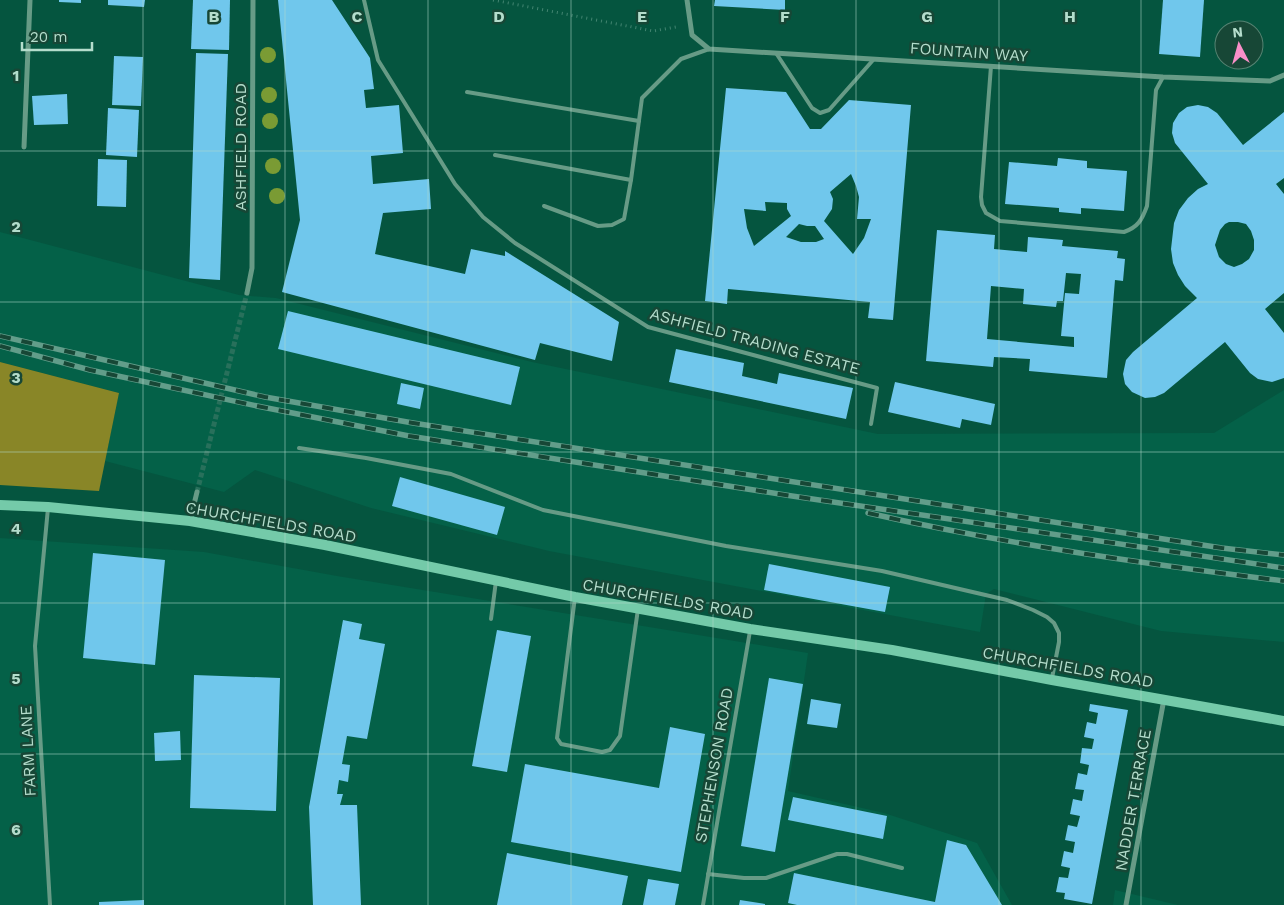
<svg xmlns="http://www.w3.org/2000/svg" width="1284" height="905" font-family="'Work Sans',sans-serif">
	<rect width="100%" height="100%" fill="#05553f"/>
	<g fill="#046148">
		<path d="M0,232L239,295L276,298L532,362L878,434L1214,433L1284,390V642L1161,631L994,589L986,594L980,632L549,551L371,508L255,470L224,492L105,461L119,393L0,362Z"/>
		<path d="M0,538L204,552L337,576L808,653L788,791L884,813L977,843L1012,905H0Z"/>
		<path d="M1115,890L1178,905H1113Z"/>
	</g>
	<path fill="#898627" d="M0,362L119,393L99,491L0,485Z"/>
	<g fill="#70c7ec" fill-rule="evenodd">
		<path d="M59,0H81V3L59,2Z"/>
		<path d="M108,0H145L144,7L108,5Z"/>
		<path d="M193,0H230L229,50L191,49Z"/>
		<path d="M278,0H332L370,58L374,89L364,90L366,108L399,105L403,153L371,156L373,184L429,179L431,209L383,213L375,254L465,274L471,249L505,256V251L619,322L612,361L540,343L535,360L282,292L300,220Z"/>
		<path d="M715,0H785V10L714,6Z"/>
		<path d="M1163,0H1204L1200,57L1159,54Z"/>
		<path d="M196,53L228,54L220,280L189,278Z"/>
		<path d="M114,56L143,57L141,106L112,105Z"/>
		<path d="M726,88L786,92L810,129H821L849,100L911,105L893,320L868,318L870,302L728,289L727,304L705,301ZM851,174L856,186L859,197L857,219H871L864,238L853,254L824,221L832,209L833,199L830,192ZM765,202L787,203V209L791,216L754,246L747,228L744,209L766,211ZM799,224L807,226H815L824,239L816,242H801L786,237Z"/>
		<path d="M67,94L68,124L34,125L32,96Z"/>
		<path d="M1198,105L1208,107L1217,113L1243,145L1284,112V178L1276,184L1284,194V293L1265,309L1284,333V378L1272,382L1258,379L1250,373L1225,342L1164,393L1155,397L1145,398L1132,392L1125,384L1123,374L1126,360L1133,352L1197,298L1185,286L1178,275L1173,263L1171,249L1174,223L1179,210L1188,198L1198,189L1208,184L1175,143L1172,133L1173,123L1179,113L1187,107ZM1229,222H1238L1246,224L1251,231L1254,240V250L1249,259L1242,264L1234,267L1226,264L1219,257L1215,245L1220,230L1225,224Z"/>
		<path d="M108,108L139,110L137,157L106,155Z"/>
		<path d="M1058,158L1087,161V168L1127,171L1124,211L1081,208V214L1059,212V208L1005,204L1009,162L1057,166Z"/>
		<path d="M98,159L127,160L126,207L97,206Z"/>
		<path d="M937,230L995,235L994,249L1027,252L1028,237L1063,240L1062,246L1118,251L1117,258L1125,259L1123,281L1115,280L1107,378L1029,371L1030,359L994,357L993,367L926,361ZM1066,273L1081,274L1079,294L1065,293L1061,336L1074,337V347L987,339L991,286L1024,289L1023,304L1056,307L1057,301H1063Z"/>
		<path d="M288,311L520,367L511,405L278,349Z"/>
		<path d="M676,349L744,363L742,376L777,384L779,373L853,388L846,419L669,382Z"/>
		<path d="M895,382L995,404L991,425L962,419L960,428L888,412Z"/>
		<path d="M401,383L424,388L420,409L397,404Z"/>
		<path d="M400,477L505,507L497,535L392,506Z"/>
		<path d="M93,553L165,560L155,665L83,658Z"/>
		<path d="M769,564L890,587L885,612L764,590Z"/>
		<path d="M343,620L362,624L359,639L385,644L367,739L347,736L342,764L350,765L348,782L339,780L337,794H343L340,805H357L361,905H313L309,807Z"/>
		<path d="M497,630L531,636L507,772L472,766Z"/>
		<path d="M194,675L280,678L276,811L190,808Z"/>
		<path d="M769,678L803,684L775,852L741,846Z"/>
		<path d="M811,699L841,704L837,728L807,724Z"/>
		<path d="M1090,704L1128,710L1092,904L1064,899L1065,893L1056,892L1059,877L1068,878L1070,868L1061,866L1064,851L1073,853L1075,842L1065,840L1068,825L1077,827L1080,816L1070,814L1073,799L1082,801L1083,795L1084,790L1075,789L1078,773L1087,775L1089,765L1080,763L1082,748L1092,749L1094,739L1084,737L1087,722L1096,724L1098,713L1089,711Z"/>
		<path d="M670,727L705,734L681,872L511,842L525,764L659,788Z"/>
		<path d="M180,731L181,760L155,761L154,733Z"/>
		<path d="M793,797L887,816L883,839L788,820Z"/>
		<path d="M947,840L966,845L1002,905H797L788,903L794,873L935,902Z"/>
		<path d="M507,853L628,876L622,905H497Z"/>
		<path d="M648,879L679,884L675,905H643Z"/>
		<path d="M144,900V905H99V902Z"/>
		<path d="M740,900L765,904V905H739Z"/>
	</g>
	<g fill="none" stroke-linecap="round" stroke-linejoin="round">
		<path stroke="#28705b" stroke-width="5" stroke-dasharray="5 2.5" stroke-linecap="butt" d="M197,492L247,293"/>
		<path stroke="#438571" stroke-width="3" stroke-dasharray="1 4" stroke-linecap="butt" d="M493,0L653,31L676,27"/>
		<g stroke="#679b86" stroke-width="4">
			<path d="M364,0L378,60L455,184L483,217L515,243L648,327L877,388L871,424"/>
			<path d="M776,53L812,108L820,113L829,110L874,59"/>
			<path d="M991,66L981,197L982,205L986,213L1000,221L1124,232C1138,227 1142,220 1147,206L1156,90L1163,77"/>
			<path d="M467,92L639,121"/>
			<path d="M495,155L631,180L642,98L681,59L709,49"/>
			<path d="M544,206L598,226L612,225L624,219L631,180"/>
			<path d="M299,448L366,458L451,474L543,510L726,546L882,571L1007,600L1033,610L1047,617L1054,623L1059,633V642L1052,678"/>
			<path d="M48,508L35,646L50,905"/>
			<path d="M575,597L557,738L561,744L602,752L610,750L620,736L638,609"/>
			<path d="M491,619L496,581"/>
			<path d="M708,874L744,878H766L837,854H847L902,868"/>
			<path d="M703,905L750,631"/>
		</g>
		<g stroke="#679b86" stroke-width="5">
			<path d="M687,0L692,35L709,49L1163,77L1270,81L1284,75"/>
			<path d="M24,147L30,0"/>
			<path d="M247,293L252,268L253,0"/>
			<path d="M190,521L197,492"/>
			<path d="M1126,905L1164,699"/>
		</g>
		<path stroke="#74caa9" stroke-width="10" d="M0,505L48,507L190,521L325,545L575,597L750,629L892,650L1052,680L1284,721"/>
		<defs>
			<g id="rail">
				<path d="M0,336L265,397L413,423L1222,548L1284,555"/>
				<path d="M0,346L90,370L257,406L409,436L792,496L1284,568"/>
				<path d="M868,513C1005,544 1145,564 1284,581"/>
			</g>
		</defs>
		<use href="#rail" stroke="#629d8a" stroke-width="5.5"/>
		<use href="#rail" stroke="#174736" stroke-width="4" stroke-dasharray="11" stroke-linecap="butt"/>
	</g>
	<g fill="#7a9b34">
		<circle cx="268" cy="55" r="8"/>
		<circle cx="269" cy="95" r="8"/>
		<circle cx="270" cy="121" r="8"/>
		<circle cx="273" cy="166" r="8"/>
		<circle cx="277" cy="196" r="8"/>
	</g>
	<path fill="none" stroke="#b4ddcc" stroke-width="1" stroke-opacity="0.55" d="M143,0V905M285,0V905M428,0V905M571,0V905M713,0V905M856,0V905M999,0V905M1141,0V905M0,151H1284M0,302H1284M0,452H1284M0,603H1284M0,754H1284"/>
	<g text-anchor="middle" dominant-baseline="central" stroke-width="5" stroke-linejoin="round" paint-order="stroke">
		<g font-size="16" fill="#b4ddcc" stroke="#174736">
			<text transform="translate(969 52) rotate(4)">FOUNTAIN WAY</text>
			<text transform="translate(240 147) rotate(-90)">ASHFIELD ROAD</text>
			<text transform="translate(755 341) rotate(15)">ASHFIELD TRADING ESTATE</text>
			<text transform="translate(271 522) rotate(10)">CHURCHFIELDS ROAD</text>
			<text transform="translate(668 599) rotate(10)">CHURCHFIELDS ROAD</text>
			<text transform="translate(1068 667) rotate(10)">CHURCHFIELDS ROAD</text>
			<text transform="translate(28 751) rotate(-93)">FARM LANE</text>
			<text transform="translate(714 765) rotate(-80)">STEPHENSON ROAD</text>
			<text transform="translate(1133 800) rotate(-80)">NADDER TERRACE</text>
		</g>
	</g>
	<g font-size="16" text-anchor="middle" font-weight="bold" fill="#b4ddcc" stroke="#174736" stroke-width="5" stroke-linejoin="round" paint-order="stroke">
		<text x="214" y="22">B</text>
		<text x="357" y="22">C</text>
		<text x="499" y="22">D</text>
		<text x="642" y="22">E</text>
		<text x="785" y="22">F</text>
		<text x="927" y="22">G</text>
		<text x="1070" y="22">H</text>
		<text x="16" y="81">1</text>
		<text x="16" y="232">2</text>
		<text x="16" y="383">3</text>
		<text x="16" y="534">4</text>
		<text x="16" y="684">5</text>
		<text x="16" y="835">6</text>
	</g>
	<g transform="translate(1239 45) rotate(354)"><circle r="24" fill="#174736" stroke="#568372"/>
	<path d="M0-4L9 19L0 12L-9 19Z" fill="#f98fc8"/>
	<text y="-8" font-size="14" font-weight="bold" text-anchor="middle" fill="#b4ddcc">N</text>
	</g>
	<path d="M22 42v8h70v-8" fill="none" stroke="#b4ddcc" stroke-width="2.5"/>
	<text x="30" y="42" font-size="15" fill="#b4ddcc" stroke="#174736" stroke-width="4" paint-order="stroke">20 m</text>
</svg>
